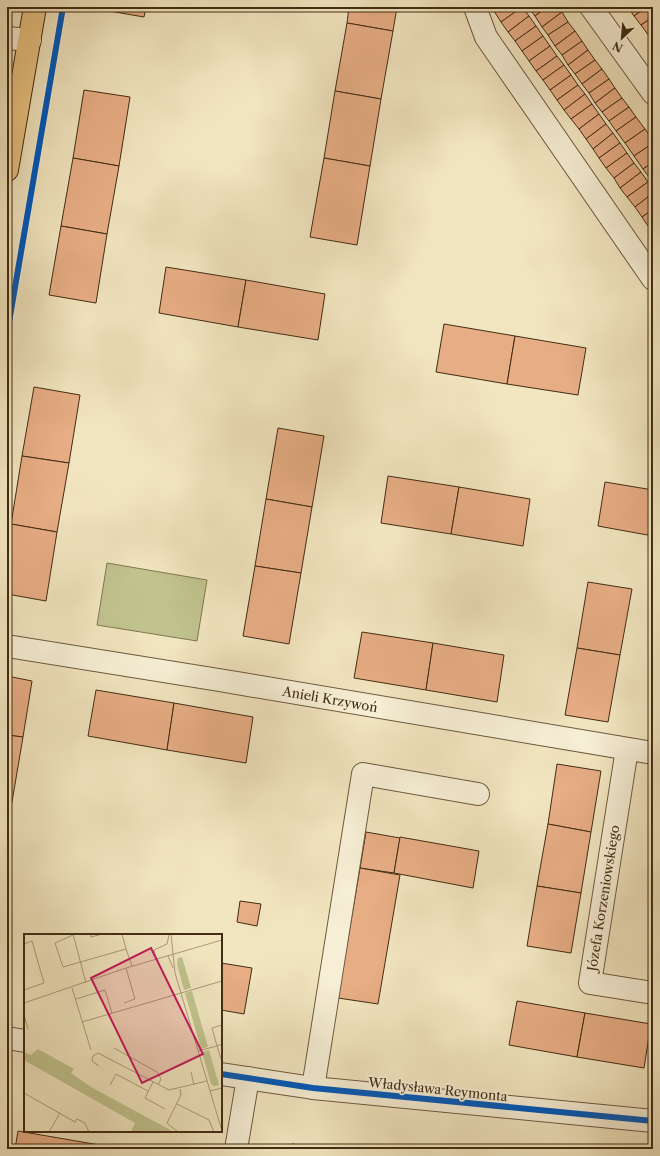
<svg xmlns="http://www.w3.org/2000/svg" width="660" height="1156" font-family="'Libre Caslon Text',serif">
	<rect width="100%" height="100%" fill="#f1e5bf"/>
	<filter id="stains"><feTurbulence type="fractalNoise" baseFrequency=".005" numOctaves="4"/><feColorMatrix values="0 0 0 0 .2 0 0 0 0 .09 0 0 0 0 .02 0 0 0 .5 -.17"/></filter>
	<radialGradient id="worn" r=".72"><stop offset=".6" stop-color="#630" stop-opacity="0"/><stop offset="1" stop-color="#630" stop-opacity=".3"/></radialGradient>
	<path fill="#c0c38e" stroke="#817850" d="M107,563L207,580L197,641L97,625Z"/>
	<g fill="#e7ad85" stroke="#422c13">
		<path d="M98,7H146L144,17L98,9Z"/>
		<path d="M349,7H397L393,31L347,23Z"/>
		<path d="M500,7H522L501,22L494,11Z"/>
		<path d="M522,7L529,16L508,32L501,22Z"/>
		<path d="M528,7H547L535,16Z"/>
		<path d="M547,7H558L562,12L542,27L535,16Z"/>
		<path d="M628,7H647L634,16Z"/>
		<path d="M647,7H653V17L641,25L634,16Z"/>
		<path d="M562,12L568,22L548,35L542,27Z"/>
		<path d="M529,16L536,26L515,41L508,32Z"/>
		<path d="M653,17V33L649,36L641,25Z"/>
		<path d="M568,22L575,31L555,46L548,35Z"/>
		<path d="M347,23L393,31L381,99L335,91Z"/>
		<path d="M536,26L543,36L522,51L515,41Z"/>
		<path d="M575,31L582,41L562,55L555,46Z"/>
		<path d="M543,36L550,46L529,61L522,51Z"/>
		<path d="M582,41L588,50L568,65L562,55Z"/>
		<path d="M550,46L557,56L536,71L529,61Z"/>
		<path d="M588,50L595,60L575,74L568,65Z"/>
		<path d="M557,56L564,65L543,80L536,71Z"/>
		<path d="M595,60L602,69L582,84L575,74Z"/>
		<path d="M564,65L571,75L550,90L543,80Z"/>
		<path d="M602,69L609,79L589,93L582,84Z"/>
		<path d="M571,75L578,85L557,100L550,90Z"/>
		<path d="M609,79L615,88L595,103L589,93Z"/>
		<path d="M578,85L585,94L564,110L557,100Z"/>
		<path d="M615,88L622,98L602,112L595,103Z"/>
		<path d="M84,90L130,97L119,166L73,158Z"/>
		<path d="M335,91L381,99L370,166L324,158Z"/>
		<path d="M585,94L592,104L571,119L564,110Z"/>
		<path d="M622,98L629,107L609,121L602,112Z"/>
		<path d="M592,104L599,114L579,129L571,119Z"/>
		<path d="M629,107L636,117L616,131L609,121Z"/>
		<path d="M599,114L606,124L586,139L579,129Z"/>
		<path d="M636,117L645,129L625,143L616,131Z"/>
		<path d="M606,124L613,133L593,149L586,139Z"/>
		<path d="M645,129L653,140V143L634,156L625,143Z"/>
		<path d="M613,133L620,143L599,158L593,149Z"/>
		<path d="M620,143L627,153L606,168L599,158Z"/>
		<path d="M653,143V162L643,169L634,156Z"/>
		<path d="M627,153L634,163L614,178L606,168Z"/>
		<path d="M73,158L119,166L107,234L61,226Z"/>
		<path d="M324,158L370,166L357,245L310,237Z"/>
		<path d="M653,162V180L652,181L643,169Z"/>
		<path d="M634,163L641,172L620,188L614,178Z"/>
		<path d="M641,172L648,182L627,197L620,188Z"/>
		<path d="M648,182L653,189V193L635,207L627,197Z"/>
		<path d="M653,193V209L642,217L635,207Z"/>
		<path d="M653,209V223L648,226L642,217Z"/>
		<path d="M61,226L107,234L96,303L49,295Z"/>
		<path d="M166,267L246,280L238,327L159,313Z"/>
		<path d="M246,280L325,294L318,340L238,327Z"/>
		<path d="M444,324L515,336L507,384L436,372Z"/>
		<path d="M515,336L586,348L578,395L507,384Z"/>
		<path d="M34,387L80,395L69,463L22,456Z"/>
		<path d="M278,428L324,436L312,507L266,499Z"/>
		<path d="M22,456L69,463L57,532L11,524Z"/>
		<path d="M388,476L459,487L451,534L381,523Z"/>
		<path d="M605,482L653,490V536L598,526Z"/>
		<path d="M459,487L530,499L523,546L451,534Z"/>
		<path d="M266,499L312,507L301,573L255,566Z"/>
		<path d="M11,524L57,532L46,601L7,594V548Z"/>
		<path d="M255,566L301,573L289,644L243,636Z"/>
		<path d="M588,582L632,589L620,655L577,648Z"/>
		<path d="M362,632L433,643L426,690L354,678Z"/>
		<path d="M433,643L504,655L497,702L426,690Z"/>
		<path d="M577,648L620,655L608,722L565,715Z"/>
		<path d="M7,676L32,681L23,737L7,735Z"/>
		<path d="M96,690L174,703L167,750L88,736Z"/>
		<path d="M174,703L253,717L246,763L167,750Z"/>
		<path d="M7,735L23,737L12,802L7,801Z"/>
		<path d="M557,764L601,771L591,832L548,824Z"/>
		<path d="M7,801L12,802L7,833Z"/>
		<path d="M548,824L591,832L581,893L537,886Z"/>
		<path d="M366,832L400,838L394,873L360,868Z"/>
		<path d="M400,837L479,851L473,888L394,873Z"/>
		<path d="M360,868L400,875L378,1004L338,998Z"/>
		<path d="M537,886L581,893L571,953L527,946Z"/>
		<path d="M240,901L261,904L257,926L237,922Z"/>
		<path d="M221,963L252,968L244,1014L221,1010Z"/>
		<path d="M517,1001L585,1013L577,1057L509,1045Z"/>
		<path d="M585,1013L651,1024L644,1068L577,1057Z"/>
		<path d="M18,1131L123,1149H15Z"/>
		<path d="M292,1144L324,1149H291Z"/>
	</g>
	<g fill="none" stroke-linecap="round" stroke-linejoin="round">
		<defs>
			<g id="minor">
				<path d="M475,7L486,37L653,279"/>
				<path d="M591,7L653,93"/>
				<path d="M7,38L30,40"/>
				<path d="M7,646L219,680L653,753"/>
				<path d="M627,749L590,983L653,993"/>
				<path d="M7,1038L25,1041"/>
				<path d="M221,1074L313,1088L653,1121"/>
				<path d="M313,1088L363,774L478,794"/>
				<path d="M236,1149L248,1078"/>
			</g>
			<path id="major" d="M7,170L35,7"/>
		</defs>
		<use href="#minor" stroke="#6e5a3e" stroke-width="24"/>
		<use href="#major" stroke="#422c13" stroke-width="24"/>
		<use href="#minor" stroke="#f6eed5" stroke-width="22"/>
		<use href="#major" stroke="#e8c280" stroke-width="22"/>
		<defs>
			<g id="cycleway">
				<path d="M7,334L63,7"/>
				<path d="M221,1074L313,1088L653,1121"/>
			</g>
		</defs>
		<use href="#cycleway" stroke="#f6eed5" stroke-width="8"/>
		<use href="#cycleway" stroke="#0057b8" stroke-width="6"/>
	</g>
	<g text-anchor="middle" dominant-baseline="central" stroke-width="3.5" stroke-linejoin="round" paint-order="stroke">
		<g font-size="13" fill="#422c13" stroke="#f6eed5">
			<text transform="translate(330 699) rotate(10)">Anieli Krzywoń</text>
			<text transform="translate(603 898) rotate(-81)">Józefa Korzeniowskiego</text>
			<text transform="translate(438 1089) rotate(6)">Władysława Reymonta</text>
		</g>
	</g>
	<g transform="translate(24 934)">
		<rect width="198" height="198" fill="#f1e5bf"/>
		<path d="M158,23L167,54L160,56L153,30L154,24ZM168,57L184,113L177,115L161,59ZM14,115L50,135L47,139L67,153L150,198H107L111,189L0,126V118L7,121ZM185,116L195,151L190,152L187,150L178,118Z" fill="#c0c38e"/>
		<path fill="none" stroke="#ab9b7a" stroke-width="1" d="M49,0L62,49M67,0V3L78,0M147,0L151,39L198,197M49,1L31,9L39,33L102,15L98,0M0,10L8,7L20,49L0,56M102,15L108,32M144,22L149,34M132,25L130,16L143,10L145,1M48,54L67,116M52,65L81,56L88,79M0,69L102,34L198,6M100,69L111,65L102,34M0,81L4,95M58,88L198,47M198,91L188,94L193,112L198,110M90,114L133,138L137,145L134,151M174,117L193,112L198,128M75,132L68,127L69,122L74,119L145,156L183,147M167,138L170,151M129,148L121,164L141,175M86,151L92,140L124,157M186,157L198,154M0,159L51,188M153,170L185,186L190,198M51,188L53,185L61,189L65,198M25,198L36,179M154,198L143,189L157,161L156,155"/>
		<path fill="#c2185b" fill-opacity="0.15" stroke="#c2185b" stroke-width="2" d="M127,14L179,120L118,149L67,44Z"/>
		<rect width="198" height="198" fill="none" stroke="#422c13" stroke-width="2"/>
	</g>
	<rect width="660" height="1156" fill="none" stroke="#f1e5bf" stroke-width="24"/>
	<rect x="8" y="8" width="644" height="1140" fill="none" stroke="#422c13" stroke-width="2"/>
	<rect x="12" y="12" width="636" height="1132" fill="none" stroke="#422c13"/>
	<g transform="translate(622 38) rotate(206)" stroke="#f6eed5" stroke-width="3" paint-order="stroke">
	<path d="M0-3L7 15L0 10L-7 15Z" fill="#422c13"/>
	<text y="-6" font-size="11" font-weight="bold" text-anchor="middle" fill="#422c13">N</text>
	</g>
	<rect width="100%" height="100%" filter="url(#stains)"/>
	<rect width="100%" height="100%" fill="url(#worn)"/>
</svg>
